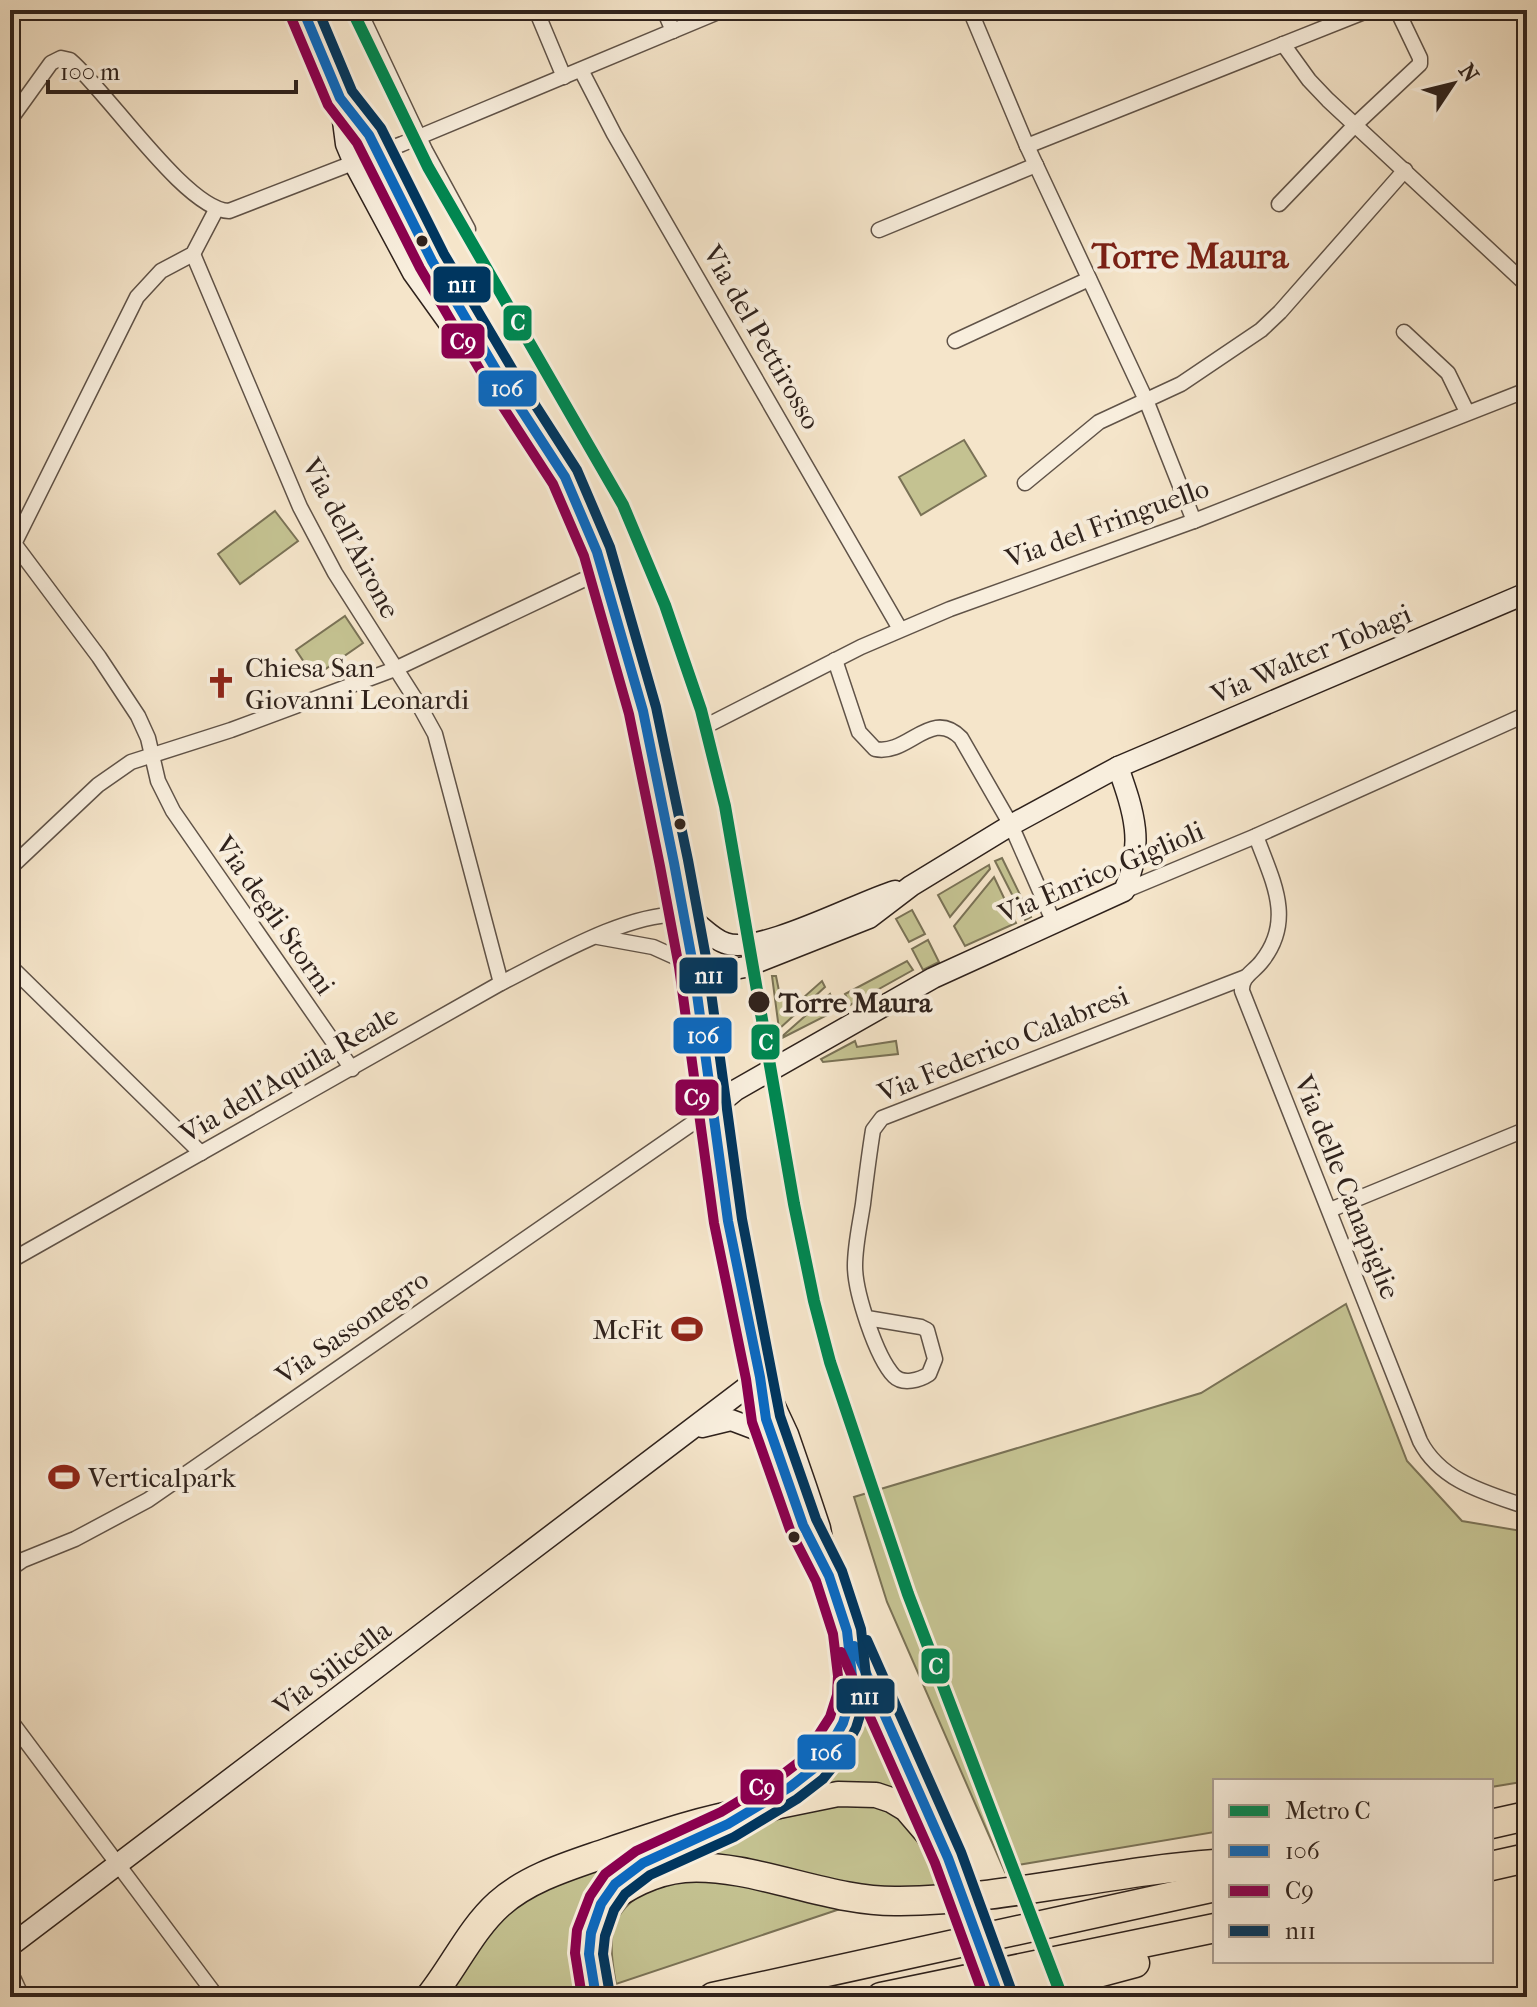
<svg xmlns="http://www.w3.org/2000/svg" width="1537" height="2007" font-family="'IM FELL French Canon',serif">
	<rect width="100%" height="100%" fill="#f5e5ca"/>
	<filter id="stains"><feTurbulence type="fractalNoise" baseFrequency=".0025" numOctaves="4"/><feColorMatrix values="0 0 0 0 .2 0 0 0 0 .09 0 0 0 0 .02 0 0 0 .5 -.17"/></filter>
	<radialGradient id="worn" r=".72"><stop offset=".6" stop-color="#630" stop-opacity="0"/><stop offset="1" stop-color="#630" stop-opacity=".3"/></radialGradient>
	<g fill="#c4c291" stroke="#7a7256" stroke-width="2">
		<path d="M964,440L986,476L921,515L899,477Z"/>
		<path d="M275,511L298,541L240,584L218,554Z"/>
		<path d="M345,616L363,643L314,677L296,650Z"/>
		<path d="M1002,858L1031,917L1025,920L995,861Z"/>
		<path d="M989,865L990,869L950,917L938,895Z"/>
		<path d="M994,877L1016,923L965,946L954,926Z"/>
		<path d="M912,910L925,934L909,942L896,919Z"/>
		<path d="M928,940L939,962L923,970L912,949Z"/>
		<path d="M907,961L913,970L850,1005L845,994Z"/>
		<path d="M772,976H776L780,996L790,1004L803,998L822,981L825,987L779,1029Z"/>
		<path d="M830,994L837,1010L778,1040Z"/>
		<path d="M855,1041L857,1047L896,1041L898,1054L823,1062L821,1059Z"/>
		<path d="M1346,1304L1407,1461L1462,1521L1527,1532V1781L1491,1787V1781H1215V1832L1018,1865L1005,1872L887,1602L854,1497L1201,1393Z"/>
		<path d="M862,1682L912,1804L803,1791C841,1758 857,1732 862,1682Z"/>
		<path d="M880,1803L910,1828L944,1889L924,1893L660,1860L811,1808Z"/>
		<path d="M620,1860C574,1897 569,1940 580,1995L444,1997L499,1917L520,1898Z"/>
		<path d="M669,1877L765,1887L840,1909L616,1984C604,1920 615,1908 669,1877Z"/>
	</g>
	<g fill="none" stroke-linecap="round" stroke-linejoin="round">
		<path stroke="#cdbea7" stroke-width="24" stroke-dasharray="24 12" stroke-linecap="butt" d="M948,1858L999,1997"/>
		<defs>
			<g id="street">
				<path d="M359,10L425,150L468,229"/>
				<path d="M536,10L564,77"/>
				<path d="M664,10L673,31"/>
				<path d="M970,10L1027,146L1146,400L1194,521"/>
				<path d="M1283,44L1309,80L1328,100L1527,285"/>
				<path d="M581,70L614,134L900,629"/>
				<path d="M10,120L51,63L61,58L70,60C107,91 186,210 229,211L402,144L723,10"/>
				<path d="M1027,146L1369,10"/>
				<path d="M1279,204L1356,124L1420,64V58L1397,10"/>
				<path d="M879,230L1036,165"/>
				<path d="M193,254L300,507L335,573L419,705L435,734L501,983"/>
				<path d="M1404,332L1448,373L1467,412"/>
				<path d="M955,341L1089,279"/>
				<path d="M1025,483L1099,422L1181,384L1261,330L1280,312L1405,170"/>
				<path d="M10,538L99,657L138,716L148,738L158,781L173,811L352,1069"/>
				<path d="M11,550L137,297L161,271L193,254L216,210"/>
				<path d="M835,660L859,732L875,749C908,756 931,707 961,738L1011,825L1054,923"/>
				<path d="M712,723L861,647L950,609L1194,521L1527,390"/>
				<path d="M1256,836C1272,880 1295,919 1262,961C1254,972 1241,976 1242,991L1420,1441C1441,1482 1487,1493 1527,1507"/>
				<path d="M10,868L98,785L131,762L231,730L395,669L587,578"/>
				<path d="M1124,891L1256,836L1527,714"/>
				<path d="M598,937L653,947L693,965"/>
				<path d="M10,966L201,1153"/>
				<path d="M1330,1210L1527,1129"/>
				<path d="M10,1261L501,983C549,959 631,910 684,915"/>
				<path d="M867,1318L921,1327L927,1330L935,1359L929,1374C920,1380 903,1385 894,1376C876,1357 855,1292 855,1266C855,1245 860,1224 863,1204C866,1179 869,1155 873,1130L882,1118L1246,977"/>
				<path d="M10,1569L23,1560L75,1539L148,1500L713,1109"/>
				<path d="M10,1720L217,1997"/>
				<path d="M10,1971L22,1997"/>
			</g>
			<g id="secondary">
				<path d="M303,10L340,98L346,144L354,163L413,273L451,326L482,359"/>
				<path d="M340,98L369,135L432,261L502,380L537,431L565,477L584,517L597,552L643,711L674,863L693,965L728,1221L760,1377L766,1419L803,1525L829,1576"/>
				<path d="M684,915C699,922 710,938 725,943C758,956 858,902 895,891"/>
				<path d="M693,965L724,971L745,967L869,918L911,886L1011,825L1118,767L1527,593"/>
				<path d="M713,1109L736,1090L933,978L1124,891C1145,845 1134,812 1118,767"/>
				<path d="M767,1389L788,1434L806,1486L820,1528L829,1576L847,1631L939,1840"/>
				<path d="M702,1427L731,1420L771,1435"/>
				<path d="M758,1807C824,1766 859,1733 850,1651"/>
				<path d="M10,1946L760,1377"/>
			</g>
			<path id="primary" d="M596,1997L589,1944L596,1914L610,1891L626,1874L643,1863L750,1812L838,1794L876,1795L891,1800L906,1809L948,1858"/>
			<g id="highway">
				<path d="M1491,1824L1527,1816"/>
				<path d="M1491,1866L1527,1858"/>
				<path d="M601,1904C626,1886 652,1871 684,1868C755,1863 827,1903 900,1901C1006,1900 1110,1871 1215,1864"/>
				<path d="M430,1997C454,1967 471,1929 499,1904C529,1877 572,1865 609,1852C656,1836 701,1820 750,1812"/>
				<path d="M713,1997L1215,1887"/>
				<path d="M881,1997L1215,1928"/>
				<path d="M1008,1997L1135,1963"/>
			</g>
		</defs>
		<use href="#street" stroke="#605348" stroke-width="17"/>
		<use href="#secondary" stroke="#2f221c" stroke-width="23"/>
		<use href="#primary" stroke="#2f221c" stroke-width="27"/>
		<use href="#highway" stroke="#2f221c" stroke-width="31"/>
		<use href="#street" stroke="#f8eedd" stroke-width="14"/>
		<use href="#secondary" stroke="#f8eedd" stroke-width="20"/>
		<use href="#primary" stroke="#f5e5ca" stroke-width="24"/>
		<use href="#highway" stroke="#f5e5ca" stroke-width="28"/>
		<defs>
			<g id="bus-1">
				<path d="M303,10L340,98L369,135L432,261L502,380L565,477L597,552L643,711L674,863L693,965L728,1221L760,1377L766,1419L803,1525L829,1576L847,1631L852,1676L851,1697L843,1723L828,1750L813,1769L790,1787L728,1824L643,1863L615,1884L601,1904L591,1933L589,1954L596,1997"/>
				<path d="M854,1646L948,1858L999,1997"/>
			</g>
			<g id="bus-2">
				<path d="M290,15L328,105L357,143L420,268L490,387L553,484L584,556L629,714L660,866L679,967L714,1223L746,1379L752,1422L790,1530L816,1581L833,1634L838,1676L837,1695L830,1717L803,1759L782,1775L721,1812L636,1851L605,1874L590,1896L577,1930L575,1953L582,1997"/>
				<path d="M841,1652L935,1863L984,1997"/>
			</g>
			<g id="bus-3">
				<path d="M318,10L352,91L381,128L444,254L514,372L577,470L610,547L656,707L688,860L707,963L742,1219L780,1416L816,1519L842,1571L861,1629L866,1676L865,1699L856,1728L840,1758L823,1779L797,1799L734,1837L650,1875L625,1894L614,1910L605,1936L603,1954L610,1995"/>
				<path d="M867,1640L961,1852L1012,1992"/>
			</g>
		</defs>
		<use href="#bus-1" stroke="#f8eedd" stroke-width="16"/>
		<use href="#bus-2" stroke="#f8eedd" stroke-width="16"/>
		<use href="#bus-3" stroke="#f8eedd" stroke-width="16"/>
		<use href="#bus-1" stroke="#0c69bf" stroke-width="10"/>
		<use href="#bus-2" stroke="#8b004f" stroke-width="10"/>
		<use href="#bus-3" stroke="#00365f" stroke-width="10"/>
		<defs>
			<path id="metro-1" d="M352,10L428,167L623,505L665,605L701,710L725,806L794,1204L814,1301L830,1362L908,1594L1062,1997"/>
		</defs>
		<use href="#metro-1" stroke="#f8eedd" stroke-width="18"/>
		<use href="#metro-1" stroke="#008751" stroke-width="12"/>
	</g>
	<defs>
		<symbol id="church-bare" viewBox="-9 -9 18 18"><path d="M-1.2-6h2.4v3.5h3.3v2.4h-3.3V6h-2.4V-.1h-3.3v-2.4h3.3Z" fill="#8f2418" stroke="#f8eedd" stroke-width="2.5" paint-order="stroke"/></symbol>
		<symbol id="stadium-bare" viewBox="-9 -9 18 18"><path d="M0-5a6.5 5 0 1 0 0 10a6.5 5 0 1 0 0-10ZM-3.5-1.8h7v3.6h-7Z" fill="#8f2418" stroke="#f8eedd" stroke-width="2.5" paint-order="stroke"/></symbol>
	</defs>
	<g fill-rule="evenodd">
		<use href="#church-bare" x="199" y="661" width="44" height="44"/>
		<use href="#stadium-bare" x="665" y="1307" width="44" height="44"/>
		<use href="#stadium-bare" x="42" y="1455" width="44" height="44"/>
	</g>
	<g fill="#2f221c" stroke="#f8eedd" stroke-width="3">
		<circle cx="422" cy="241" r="7"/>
		<circle cx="680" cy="824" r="7"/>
		<circle cx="759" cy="1002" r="12"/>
		<circle cx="794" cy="1537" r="7"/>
	</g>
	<g text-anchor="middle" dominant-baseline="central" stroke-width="8" stroke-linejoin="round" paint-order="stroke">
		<g font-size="28" fill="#2f221c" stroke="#f8eedd">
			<text transform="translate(762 337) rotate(60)">Via del Pettirosso</text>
			<text transform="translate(1107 523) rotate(-20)">Via del Fringuello</text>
			<text transform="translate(351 538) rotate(62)">Via dell'Airone</text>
			<text transform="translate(1311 654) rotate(-23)">Via Walter Tobagi</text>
			<text transform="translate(1101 872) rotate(-23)">Via Enrico Giglioli</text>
			<text transform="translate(275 915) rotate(55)">Via degli Storni</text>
			<text transform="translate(1003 1044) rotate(-22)">Via Federico Calabresi</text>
			<text transform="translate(289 1074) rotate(-30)">Via dell'Aquila Reale</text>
			<text transform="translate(1347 1187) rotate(68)">Via delle Canapiglie</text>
			<text transform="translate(352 1327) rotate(-35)">Via Sassonegro</text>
			<text transform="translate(332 1668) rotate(-37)">Via Silicella</text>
		</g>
		<g font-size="28" fill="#2f221c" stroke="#f8eedd" text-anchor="start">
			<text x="245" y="667">Chiesa San<tspan x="245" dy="32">Giovanni Leonardi</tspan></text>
			<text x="663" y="1329" text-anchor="end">McFit</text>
			<text x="88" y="1477">Verticalpark</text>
		</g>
		<g font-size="28" font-weight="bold" fill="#2f221c" stroke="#f8eedd" text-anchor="start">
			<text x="779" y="1002">Torre Maura</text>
		</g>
		<g font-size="36" font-weight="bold" fill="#7a1f14" stroke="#f8eedd">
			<text x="1190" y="256">Torre Maura</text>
		</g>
	</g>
	<g stroke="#f8eedd" stroke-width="3">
		<rect x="432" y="265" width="60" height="39" rx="8" fill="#00365f"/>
		<rect x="502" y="304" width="31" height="38" rx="8" fill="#008751"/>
		<rect x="440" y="322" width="46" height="38" rx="8" fill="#8b004f"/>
		<rect x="477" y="369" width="61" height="39" rx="8" fill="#0c69bf"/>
		<rect x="678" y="956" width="61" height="39" rx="8" fill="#00365f"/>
		<rect x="672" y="1016" width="61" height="39" rx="8" fill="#0c69bf"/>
		<rect x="750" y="1023" width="31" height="38" rx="8" fill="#008751"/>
		<rect x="674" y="1078" width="46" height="39" rx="8" fill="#8b004f"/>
		<rect x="920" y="1647" width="31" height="38" rx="8" fill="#008751"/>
		<rect x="835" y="1677" width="61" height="38" rx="8" fill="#00365f"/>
		<rect x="796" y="1733" width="61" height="38" rx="8" fill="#0c69bf"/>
		<rect x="739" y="1768" width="46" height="38" rx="8" fill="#8b004f"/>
	</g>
	<g font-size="22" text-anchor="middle" font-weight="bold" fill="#fff">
		<text x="462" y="292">n11</text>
		<text x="518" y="330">C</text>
		<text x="463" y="349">C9</text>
		<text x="507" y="396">106</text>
		<text x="709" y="983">n11</text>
		<text x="703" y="1043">106</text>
		<text x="766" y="1050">C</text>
		<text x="697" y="1105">C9</text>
		<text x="936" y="1674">C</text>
		<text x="865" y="1704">n11</text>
		<text x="826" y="1760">106</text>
		<text x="762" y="1795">C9</text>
	</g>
	<rect width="1537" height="2007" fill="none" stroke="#f5e5ca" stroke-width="40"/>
	<rect x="12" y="12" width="1513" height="1983" fill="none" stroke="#2f221c" stroke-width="4"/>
	<rect x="20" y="20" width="1497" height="1967" fill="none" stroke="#2f221c" stroke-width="2"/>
	<rect x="1213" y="1779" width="280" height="184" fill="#f8eedd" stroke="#a89c90" stroke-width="2"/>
	<rect x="1229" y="1805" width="40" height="12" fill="#008751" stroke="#a89c90" stroke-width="2"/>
	<text x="1285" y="1819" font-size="24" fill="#2f221c">Metro C</text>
	<rect x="1229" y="1845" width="40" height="12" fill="#0c69bf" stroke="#a89c90" stroke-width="2"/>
	<text x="1285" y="1859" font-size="24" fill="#2f221c">106</text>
	<rect x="1229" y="1885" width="40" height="12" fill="#8b004f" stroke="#a89c90" stroke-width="2"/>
	<text x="1285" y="1899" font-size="24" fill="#2f221c">C9</text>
	<rect x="1229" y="1925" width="40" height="12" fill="#00365f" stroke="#a89c90" stroke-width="2"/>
	<text x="1285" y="1939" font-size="24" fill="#2f221c">n11</text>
	<g transform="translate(1453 84) rotate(55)" stroke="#f8eedd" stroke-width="6" paint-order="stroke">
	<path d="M0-6L14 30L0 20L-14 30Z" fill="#2f221c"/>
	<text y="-12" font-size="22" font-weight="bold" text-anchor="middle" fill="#2f221c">N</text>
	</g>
	<path d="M48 80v12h248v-12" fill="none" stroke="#2f221c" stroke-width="4"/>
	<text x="60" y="80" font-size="24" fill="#2f221c" stroke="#f8eedd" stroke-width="6" paint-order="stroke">100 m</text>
	<rect width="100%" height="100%" filter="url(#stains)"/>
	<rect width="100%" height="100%" fill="url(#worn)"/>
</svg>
